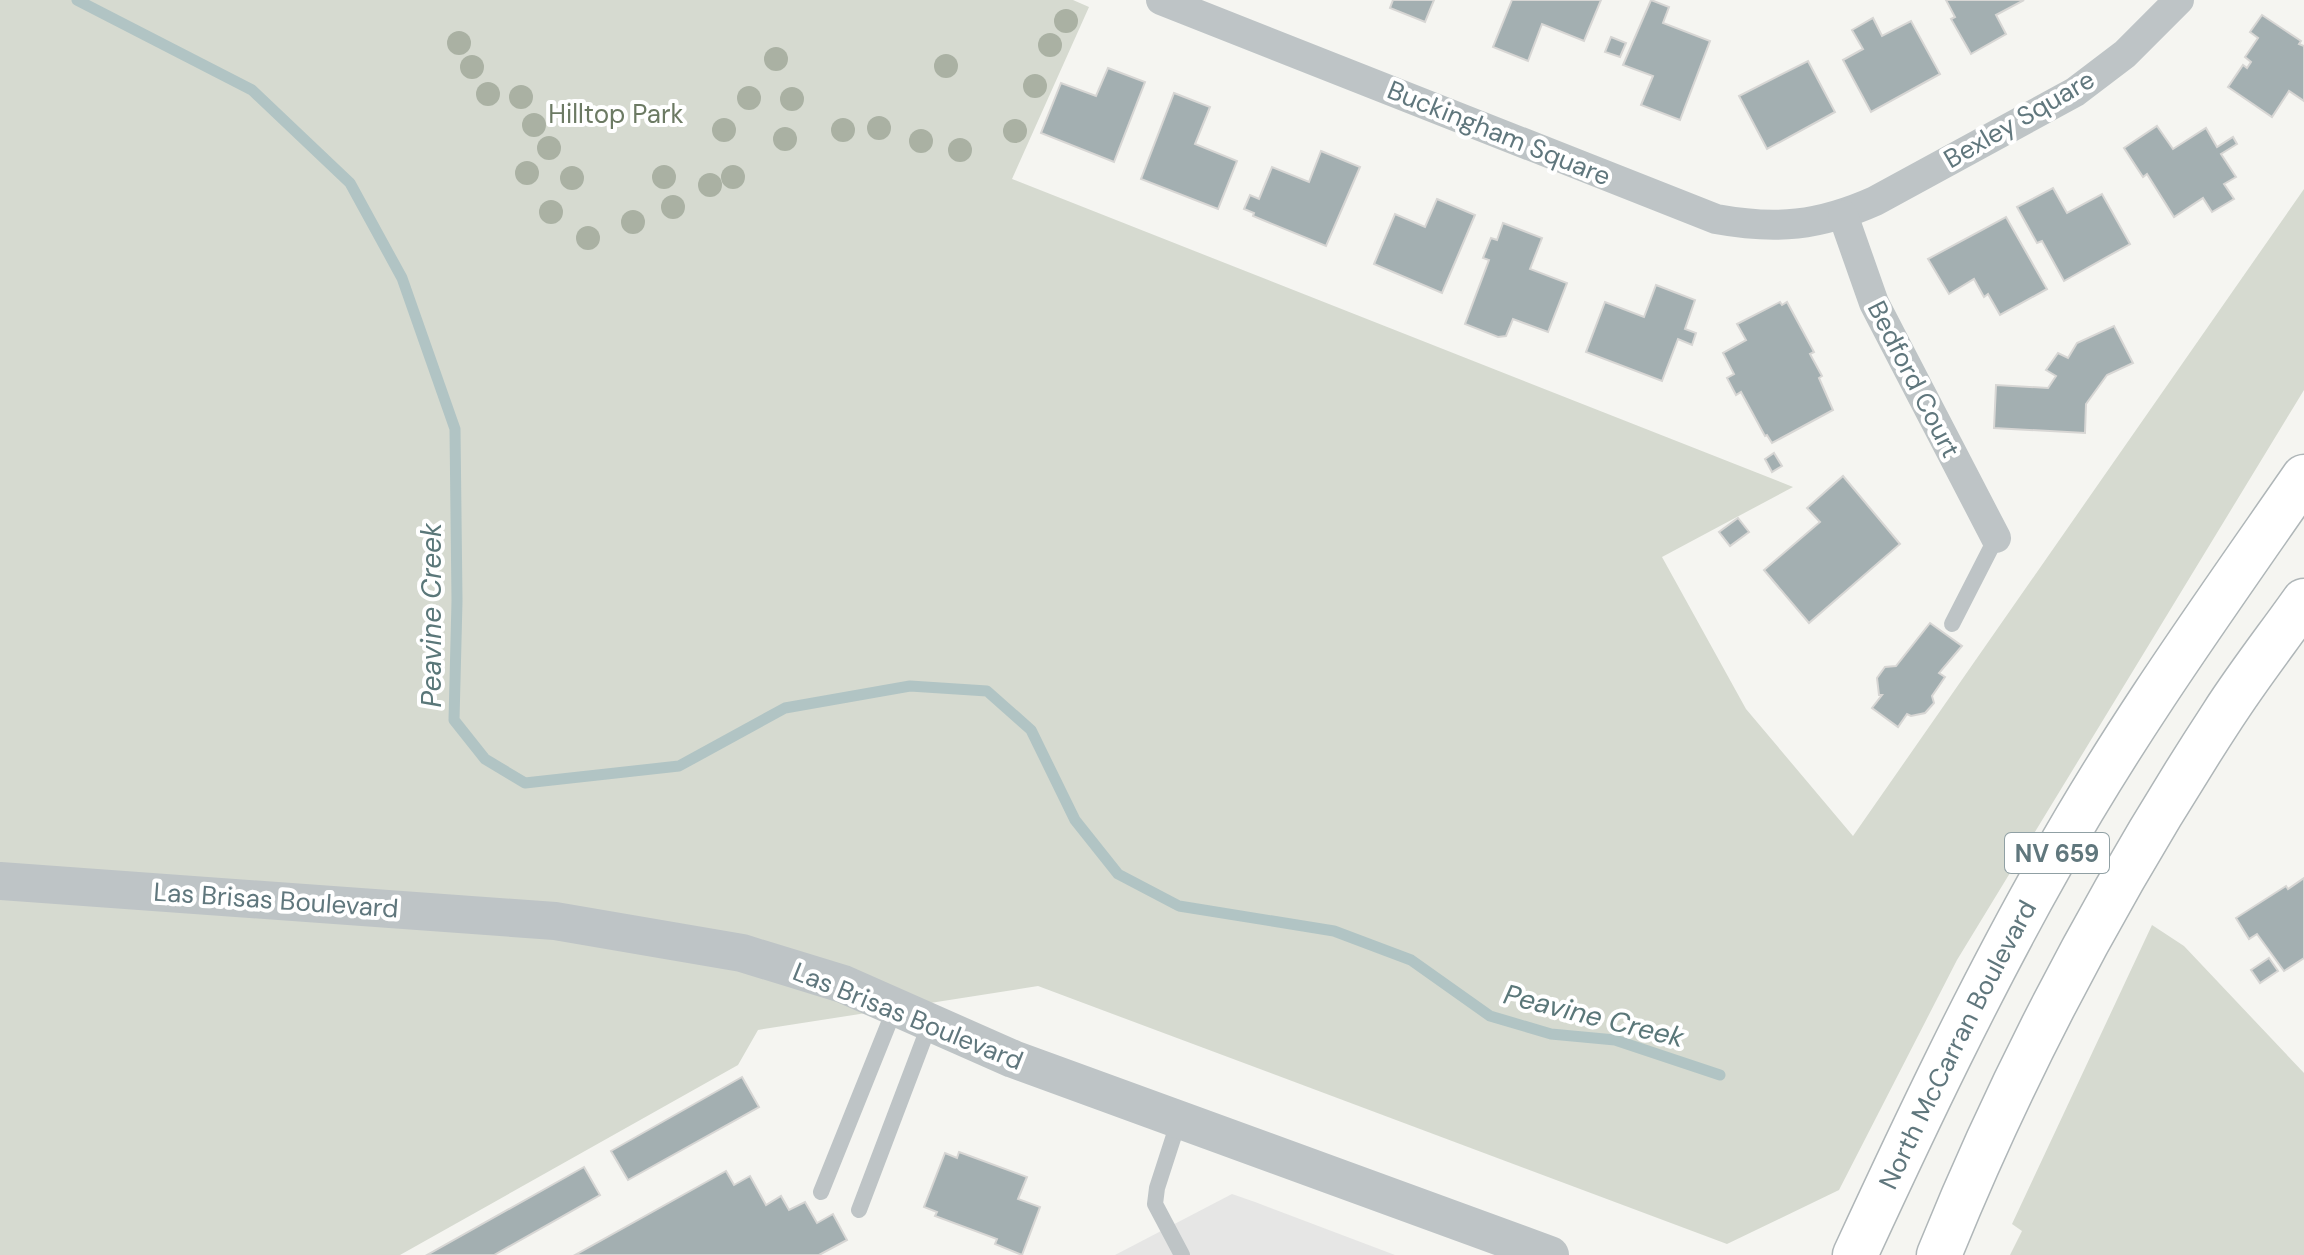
<svg xmlns="http://www.w3.org/2000/svg" width="2304" height="1255" font-family="'DM Sans',sans-serif">
	<rect width="100%" height="100%" fill="#f5f5f1"/>
	<path fill="#e6e6e5" d="M1232,1194L1255,1202L1395,1255H1115Z"/>
	<g fill="#d6dad0">
		<path d="M0,0H1073L1089,7L1012,179L1793,487L1662,557L1746,709L1853,836L2304,189V390L1957,960L1839,1190L1727,1244L1038,986L758,1030L738,1065L400,1255H0Z"/>
		<path d="M2152,925L2184,946L2304,1073V1255H2010L2022,1231L2012,1224Z"/>
	</g>
	<g fill="none" stroke-linecap="round" stroke-linejoin="round">
		<path stroke="#b1c4c4" stroke-width="11" d="M77,0L252,90L350,183L402,278L455,429L457,601L454,720L485,759L525,783L679,766L785,708L910,686L987,691L1031,730L1075,820L1118,874L1179,906L1334,931L1411,960L1490,1016L1551,1034L1615,1040L1720,1075"/>
	</g>
	<g fill="#a3afb1" stroke="#d7d6d4" stroke-width="2">
		<path d="M1393,0H1434L1425,22L1390,8Z"/>
		<path d="M1512,0H1601L1584,41L1542,24L1528,61L1493,47Z"/>
		<path d="M1651,0L1669,7L1663,23L1710,41L1680,120L1641,105L1653,76L1623,65Z"/>
		<path d="M1946,0H2024L1996,15L2006,34L1971,54L1951,19L1955,17Z"/>
		<path d="M2262,15L2301,41L2299,44L2304,46V101L2289,91L2272,117L2228,87L2243,65L2247,68L2251,62L2245,57L2258,38L2250,32Z"/>
		<path d="M1873,18L1882,36L1911,21L1940,74L1871,112L1843,60L1863,49L1852,30Z"/>
		<path d="M1611,37L1626,43L1620,57L1605,52Z"/>
		<path d="M1808,61L1835,112L1767,149L1739,96Z"/>
		<path d="M1108,68L1145,82L1114,162L1041,133L1061,83L1096,96Z"/>
		<path d="M1174,93L1210,107L1195,144L1237,161L1218,209L1141,179Z"/>
		<path d="M2157,126L2173,149L2206,128L2217,147L2233,137L2237,144L2221,154L2236,177L2224,184L2234,199L2212,212L2203,198L2174,217L2147,174L2143,177L2124,148Z"/>
		<path d="M1321,151L1360,167L1326,246L1253,216L1254,213L1244,209L1250,195L1259,199L1272,167L1309,182Z"/>
		<path d="M2053,188L2067,213L2102,194L2130,244L2064,281L2042,241L2037,243L2017,207Z"/>
		<path d="M1437,199L1475,215L1442,293L1374,264L1395,214L1425,227Z"/>
		<path d="M2006,217L2047,289L2000,315L1988,294L1984,297L1974,279L1949,294L1928,259Z"/>
		<path d="M1503,223L1542,238L1530,269L1567,283L1548,332L1513,319L1506,336L1498,337L1465,324L1489,260L1483,258L1491,238L1497,240Z"/>
		<path d="M1656,285L1695,300L1685,329L1696,333L1692,345L1678,339L1662,381L1586,352L1605,302L1644,317Z"/>
		<path d="M1780,302L1782,305L1787,302L1814,352L1810,354L1822,376L1819,378L1833,410L1772,443L1767,435L1765,436L1741,392L1736,395L1727,378L1734,374L1723,353L1746,340L1737,324Z"/>
		<path d="M2114,326L2133,363L2107,375L2086,404L2085,433L1994,428L1996,385L2048,388L2056,376L2046,370L2058,353L2068,358L2077,343Z"/>
		<path d="M1774,453L1782,466L1772,472L1765,459Z"/>
		<path d="M1843,476L1900,544L1809,623L1764,570L1820,522L1807,508Z"/>
		<path d="M1738,518L1749,532L1730,546L1719,532Z"/>
		<path d="M1930,623L1962,646L1939,673L1945,677L1932,696L1934,703L1925,713L1911,716L1907,714L1898,727L1872,708L1882,695H1879L1877,678L1885,667L1896,666Z"/>
		<path d="M2304,878V958L2284,971L2257,934L2249,939L2236,918L2286,886L2288,889Z"/>
		<path d="M2269,958L2278,971L2260,983L2251,970Z"/>
		<path d="M742,1077L759,1107L628,1180L611,1151Z"/>
		<path d="M959,1152L1027,1177L1018,1199L1040,1207L1022,1255L995,1244L997,1239L935,1216L937,1212L924,1207L945,1153L957,1158Z"/>
		<path d="M584,1167L600,1195L494,1255H427Z"/>
		<path d="M726,1171L734,1185L750,1176L766,1205L781,1196L789,1210L805,1202L817,1223L833,1214L847,1240L819,1255H575Z"/>
	</g>
	<g fill="none" stroke-linecap="round" stroke-linejoin="round">
		<defs>
			<g id="primary">
				<path id="s1" d="M1855,1255C1916,1123 1979,990 2051,863C2126,729 2216,604 2304,477"/>
				<path d="M1939,1255C2015,1067 2112,885 2223,715C2248,676 2277,639 2304,601"/>
			</g>
		</defs>
		<use href="#primary" stroke="#afb6b8" stroke-width="47"/>
		<g stroke="#bec4c6" stroke-width="16">
			<path d="M1952,624L1996,538"/>
			<path d="M1179,1120L1157,1188L1155,1204L1182,1255"/>
			<path d="M821,1192L895,1008"/>
			<path d="M859,1210L930,1023"/>
		</g>
		<g stroke="#bec4c6" stroke-width="30">
			<path d="M1161,0L1716,219C1776,230 1819,226 1875,201L2075,92L2125,54L2179,0"/>
			<path d="M1843,215L1874,303L1996,538"/>
		</g>
		<path stroke="#bec4c6" stroke-width="38" d="M0,881L555,921L742,953L843,984L1013,1059L1550,1255"/>
		<use href="#primary" stroke="#fff" stroke-width="44"/>
	</g>
	<g fill="#aab1a3">
		<circle cx="1066" cy="21" r="12"/>
		<circle cx="459" cy="43" r="12"/>
		<circle cx="1050" cy="45" r="12"/>
		<circle cx="776" cy="59" r="12"/>
		<circle cx="946" cy="66" r="12"/>
		<circle cx="472" cy="67" r="12"/>
		<circle cx="1035" cy="86" r="12"/>
		<circle cx="488" cy="94" r="12"/>
		<circle cx="521" cy="97" r="12"/>
		<circle cx="749" cy="98" r="12"/>
		<circle cx="792" cy="99" r="12"/>
		<circle cx="534" cy="125" r="12"/>
		<circle cx="879" cy="128" r="12"/>
		<circle cx="724" cy="130" r="12"/>
		<circle cx="843" cy="130" r="12"/>
		<circle cx="1015" cy="131" r="12"/>
		<circle cx="785" cy="139" r="12"/>
		<circle cx="921" cy="141" r="12"/>
		<circle cx="549" cy="148" r="12"/>
		<circle cx="960" cy="150" r="12"/>
		<circle cx="527" cy="173" r="12"/>
		<circle cx="664" cy="177" r="12"/>
		<circle cx="733" cy="177" r="12"/>
		<circle cx="572" cy="178" r="12"/>
		<circle cx="710" cy="185" r="12"/>
		<circle cx="673" cy="207" r="12"/>
		<circle cx="551" cy="212" r="12"/>
		<circle cx="633" cy="222" r="12"/>
		<circle cx="588" cy="238" r="12"/>
	</g>
	<g text-anchor="middle" dominant-baseline="central" stroke-width="8" stroke-linejoin="round" paint-order="stroke">
		<rect fill="#fff" stroke="#90a0a4" stroke-width="2" x="2005" y="833" width="104" height="40" rx="6"/>
		<g font-size="24" font-weight="bold" fill="#60777d">
			<text x="2057" y="853">NV 659</text>
		</g>
		<g font-size="26" fill="#6c7a63" stroke="#fff">
			<text x="616" y="114">Hilltop Park</text>
		</g>
		<g font-size="26" fill="#60777d" stroke="#fff">
			<text transform="translate(2019 119) rotate(-30)">Bexley Square</text>
			<text transform="translate(1499 133) rotate(22)">Buckingham Square</text>
			<text transform="translate(1914 379) rotate(63)">Bedford Court</text>
			<text transform="translate(276 900) rotate(4)">Las Brisas Boulevard</text>
			<text transform="translate(908 1016) rotate(22)">Las Brisas Boulevard</text>
			<text stroke="none"><textPath href="#s1" startOffset="234">North McCarran Boulevard</textPath></text>
		</g>
		<g font-size="28" font-style="italic" fill="#5a7779" stroke="#fff">
			<text transform="translate(431 615) rotate(-90)">Peavine Creek</text>
			<text transform="translate(1594 1016) rotate(14)">Peavine Creek</text>
		</g>
	</g>
</svg>
